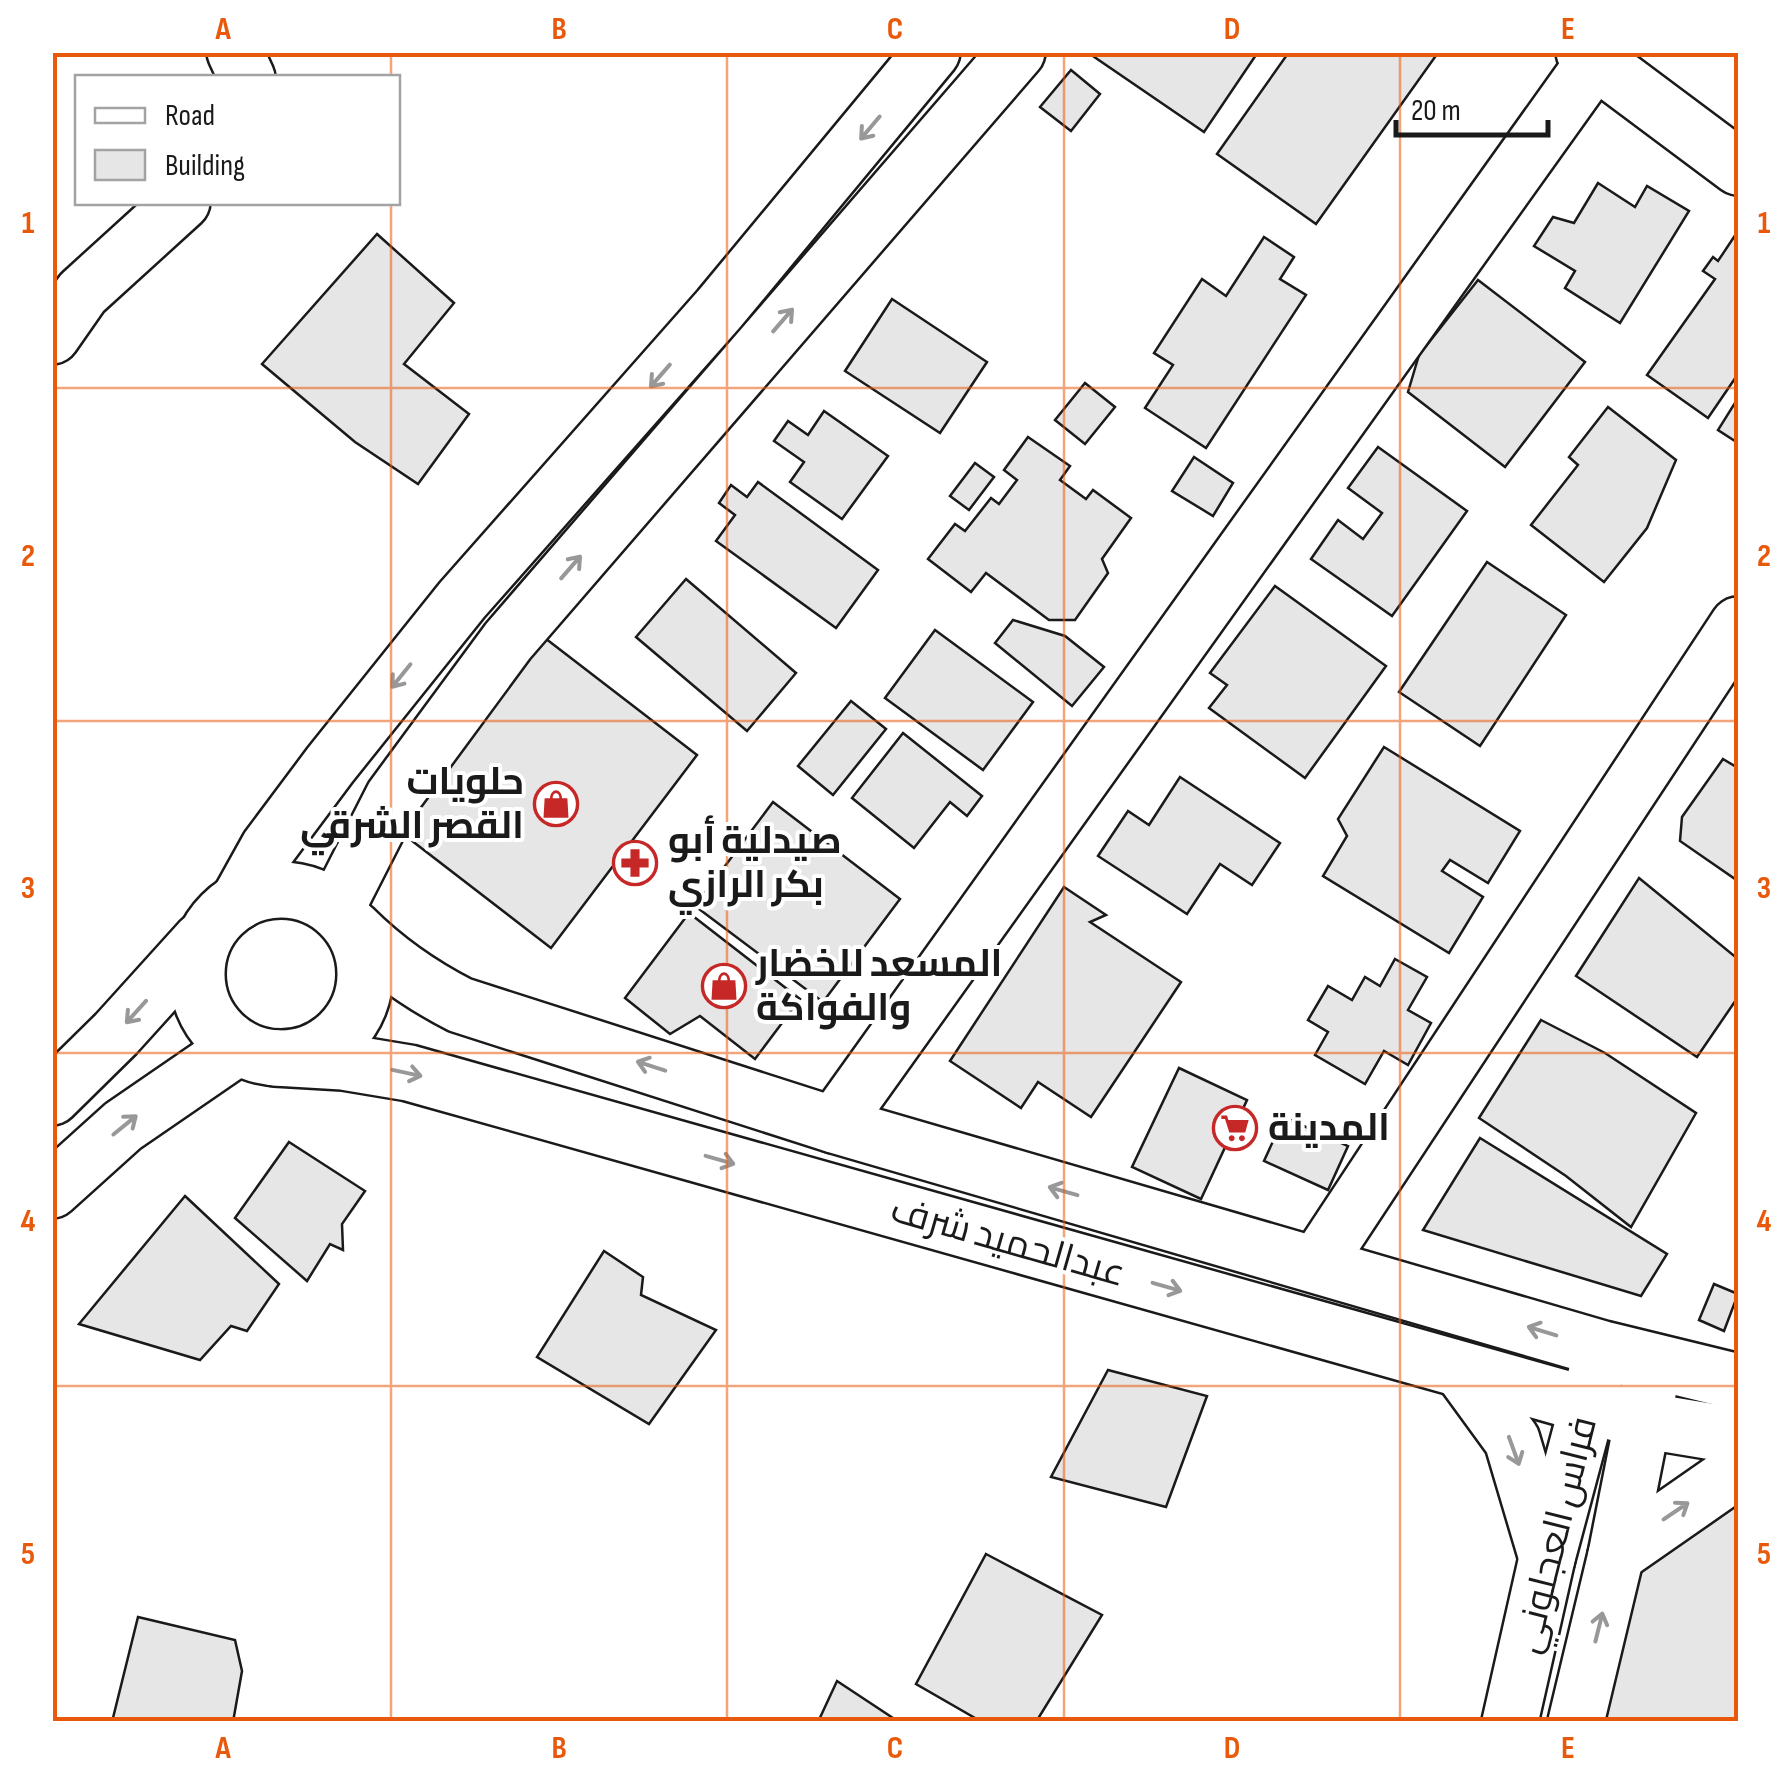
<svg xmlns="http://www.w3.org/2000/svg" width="1791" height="1774" font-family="'Sofia Sans Condensed',Cairo,sans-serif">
	<rect width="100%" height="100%" fill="#fff"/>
	<g fill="#e6e6e6" stroke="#1a1a1a" stroke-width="2.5">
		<path d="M1087,52H1258L1204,132Z"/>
		<path d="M1289,52H1429L1435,57L1316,224L1217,154Z"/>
		<path d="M1071,70L1100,94L1071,131L1040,107Z"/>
		<path d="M1598,183L1635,207L1647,186L1689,211L1620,323L1565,288L1575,271L1534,246L1553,217L1574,223Z"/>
		<path d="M1738,231V374L1708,418L1647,375L1715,279L1703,271L1713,257L1718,261Z"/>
		<path d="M377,234L454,303L404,364L469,414L418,484L355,442L262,364Z"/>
		<path d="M1264,237L1294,257L1280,279L1306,295L1206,448L1145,408L1173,365L1154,353L1202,279L1226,296Z"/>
		<path d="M1478,280L1585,362L1505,467L1408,392L1419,355Z"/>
		<path d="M892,299L987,362L940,433L845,371Z"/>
		<path d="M1085,383L1115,407L1085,444L1055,420Z"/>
		<path d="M1738,398V443L1718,430Z"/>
		<path d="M1608,407L1676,460L1647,528L1604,582L1531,525L1578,465L1569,457Z"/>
		<path d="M824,411L888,456L842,519L790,482L804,462L774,441L788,421L808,435Z"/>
		<path d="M1028,437L1070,466L1060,480L1086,499L1093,490L1131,518L1102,559L1108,573L1075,620H1049L986,573L971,592L928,559L955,524L965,531L991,498L999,504L1017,480L1004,470Z"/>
		<path d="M1378,447L1467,511L1392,616L1311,559L1338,520L1363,539L1382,513L1348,488Z"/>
		<path d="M1194,457L1233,483L1213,516L1172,491Z"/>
		<path d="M975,463L994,477L969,510L950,496Z"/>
		<path d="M758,482L878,570L836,628L716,541L735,515L719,503L731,485L747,497Z"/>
		<path d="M1487,562L1566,615L1480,746L1399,692Z"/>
		<path d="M686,579L796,673L747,731L636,637Z"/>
		<path d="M1275,586L1386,666L1305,778L1209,708L1227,685L1210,673Z"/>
		<path d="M1013,620L1065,636L1104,667L1072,706L995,643Z"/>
		<path d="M935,630L1033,702L983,770L885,698Z"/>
		<path d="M541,635L697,755L551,948L394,827Z"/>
		<path d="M851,701L886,729L833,795L798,766Z"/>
		<path d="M903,733L982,796L967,816L950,802L914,848L852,798Z"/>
		<path d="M1384,747L1520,831L1488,883L1450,860L1442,871L1483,897L1449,953L1323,876L1347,836L1338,819Z"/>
		<path d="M1723,759L1738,768V881L1680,841L1682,817Z"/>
		<path d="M1180,777L1280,843L1252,885L1220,864L1187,914L1098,856L1128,811L1149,825Z"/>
		<path d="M773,802L900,899L823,1002L695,906Z"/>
		<path d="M1639,878L1738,959V997L1697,1057L1576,976Z"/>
		<path d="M1064,887L1106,915L1090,922L1181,982L1091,1117L1038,1082L1021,1108L950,1061Z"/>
		<path d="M689,913L800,999L755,1059L700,1016L670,1034L625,998Z"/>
		<path d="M1395,959L1427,977L1408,1010L1431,1023L1408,1065L1384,1051L1365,1084L1315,1055L1328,1032L1308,1020L1328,986L1352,1000L1365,977L1380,986Z"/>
		<path d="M1541,1020L1605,1053L1696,1113L1631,1227L1566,1176L1479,1118Z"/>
		<path d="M1179,1068L1247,1100L1201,1199L1132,1167Z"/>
		<path d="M1284,1117L1348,1146L1328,1190L1264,1161Z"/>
		<path d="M1480,1138L1667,1254L1641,1296L1423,1230Z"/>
		<path d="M289,1142L365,1191L342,1224L343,1250L330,1244L307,1281L235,1218Z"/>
		<path d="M185,1196L279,1284L247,1331L231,1326L200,1360L79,1324Z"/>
		<path d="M604,1251L643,1277L641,1295L716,1330L649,1424L537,1357Z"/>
		<path d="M1714,1284L1738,1294L1724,1331L1699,1320Z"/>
		<path d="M1108,1370L1207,1396L1166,1507L1051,1477Z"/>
		<path d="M1738,1504V1712L1735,1722H1588L1635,1565L1733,1505Z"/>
		<path d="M986,1554L1102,1615L1036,1722H982L916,1684Z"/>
		<path d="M138,1617L235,1640L242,1671L233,1722H112Z"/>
		<path d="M837,1681L899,1722H818Z"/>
	</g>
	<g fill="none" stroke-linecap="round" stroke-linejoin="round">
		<defs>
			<g id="minor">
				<path d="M235,52L247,78"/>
				<path d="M1584,52L1738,167"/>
				<path d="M52,336L82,293L182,202"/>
				<path d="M238,902L268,848L330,765L462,600L720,308L932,52"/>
				<path d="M336,909L393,797L508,641L1017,52"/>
				<path d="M834,1125L1601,52"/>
				<path d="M1317,1264L1738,625"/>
			</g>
			<g id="major">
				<circle cx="281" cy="974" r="84"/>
				<path d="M353,928C386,961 419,984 460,1005L834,1125L1603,1349L1738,1382"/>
				<path d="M275,1058L343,1062L409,1073L1641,1420L1738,1436"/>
				<path d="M52,1097L116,1034L201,940"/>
				<path d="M52,1190L123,1126L238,1047"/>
				<path d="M1461,1370L1512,1440L1547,1558"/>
				<path d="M1616,1555L1738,1470"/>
				<path d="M1510,1722L1547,1558L1597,1371"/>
				<path d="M1576,1722L1616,1555L1650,1383"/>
			</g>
		</defs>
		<use href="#minor" stroke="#1a1a1a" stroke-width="60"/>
		<use href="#major" stroke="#1a1a1a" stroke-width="60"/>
		<use href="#minor" stroke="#fff" stroke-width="55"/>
		<use href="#major" stroke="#fff" stroke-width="55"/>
	</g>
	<defs><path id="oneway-shaft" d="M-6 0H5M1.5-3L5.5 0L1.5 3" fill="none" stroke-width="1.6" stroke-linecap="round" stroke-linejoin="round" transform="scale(2.5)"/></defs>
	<g stroke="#989898">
		<use href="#oneway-shaft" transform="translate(870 128) rotate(130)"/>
		<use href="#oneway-shaft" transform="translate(783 320) rotate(-49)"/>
		<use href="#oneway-shaft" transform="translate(660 376) rotate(131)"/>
		<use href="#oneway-shaft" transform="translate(571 567) rotate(-49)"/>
		<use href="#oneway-shaft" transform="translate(401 676) rotate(129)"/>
		<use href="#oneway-shaft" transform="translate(136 1012) rotate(132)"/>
		<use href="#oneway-shaft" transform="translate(651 1066) rotate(-162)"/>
		<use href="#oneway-shaft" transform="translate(407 1073) rotate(12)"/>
		<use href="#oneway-shaft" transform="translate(125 1125) rotate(-39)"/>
		<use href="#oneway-shaft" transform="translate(720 1160) rotate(16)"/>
		<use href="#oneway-shaft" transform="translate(1063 1191) rotate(-164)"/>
		<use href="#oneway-shaft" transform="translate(1167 1287) rotate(16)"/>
		<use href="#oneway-shaft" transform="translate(1542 1331) rotate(-163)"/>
		<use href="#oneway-shaft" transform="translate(1514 1451) rotate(70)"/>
		<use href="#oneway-shaft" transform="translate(1676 1511) rotate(-34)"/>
		<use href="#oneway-shaft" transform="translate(1599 1627) rotate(-76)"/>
	</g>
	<path fill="none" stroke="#e8590c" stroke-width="2.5" stroke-opacity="0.55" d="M391,52V78M727,52V1722M1064,52V1722M1400,52V1722M391,202V1722M52,388H1738M52,721H1738M52,1053H1738M52,1386H1738"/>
	<defs>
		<symbol id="shop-ring" viewBox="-11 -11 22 22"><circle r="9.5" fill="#fff" stroke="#c62828" stroke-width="1.5"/><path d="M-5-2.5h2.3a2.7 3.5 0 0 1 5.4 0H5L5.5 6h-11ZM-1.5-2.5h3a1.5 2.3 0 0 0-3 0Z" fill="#c62828"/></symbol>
		<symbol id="pharmacy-ring" viewBox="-11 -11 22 22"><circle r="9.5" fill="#fff" stroke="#c62828" stroke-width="1.5"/><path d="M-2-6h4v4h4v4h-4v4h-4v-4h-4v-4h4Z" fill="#c62828"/></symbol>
		<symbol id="supermarket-ring" viewBox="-11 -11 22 22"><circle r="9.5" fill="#fff" stroke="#c62828" stroke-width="1.5"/><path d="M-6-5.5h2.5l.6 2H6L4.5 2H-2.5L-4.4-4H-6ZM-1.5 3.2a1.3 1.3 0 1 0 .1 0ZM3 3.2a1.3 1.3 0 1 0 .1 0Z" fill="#c62828"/></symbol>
	</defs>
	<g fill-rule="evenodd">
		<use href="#shop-ring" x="531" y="779" width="50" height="50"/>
		<use href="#pharmacy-ring" x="610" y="838" width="50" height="50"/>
		<use href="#shop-ring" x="699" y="961" width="50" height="50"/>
		<use href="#supermarket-ring" x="1210" y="1103" width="50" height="50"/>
	</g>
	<g text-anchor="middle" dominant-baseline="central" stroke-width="8" stroke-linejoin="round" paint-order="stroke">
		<g font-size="38" font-weight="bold" fill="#1a1a1a" stroke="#fff" text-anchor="start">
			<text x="524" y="782" text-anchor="end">حلويات<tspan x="524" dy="44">القصر الشرقي</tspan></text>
			<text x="668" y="841">صيدلية أبو<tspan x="668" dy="44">بكر الرازي</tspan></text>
			<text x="756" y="964">المسعد للخضار<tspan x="756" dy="44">والفواكة</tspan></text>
			<text x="1268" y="1128">المدينة</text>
		</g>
		<g font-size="38" fill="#1a1a1a" stroke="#fff">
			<text transform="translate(1008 1242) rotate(16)">عبدالحميد شرف</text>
			<text transform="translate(1556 1535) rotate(-76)">فراس العجلوني</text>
		</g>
	</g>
	<rect width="1791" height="1774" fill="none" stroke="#ffffff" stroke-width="110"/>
	<rect x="75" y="75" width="325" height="130" fill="#ffffff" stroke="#a3a3a3" stroke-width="2.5"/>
	<rect x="95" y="108" width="50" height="15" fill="#ffffff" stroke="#a3a3a3" stroke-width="2.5"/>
	<text x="165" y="125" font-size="30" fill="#1a1a1a">Road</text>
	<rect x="95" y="150" width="50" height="30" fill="#e6e6e6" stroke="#a3a3a3" stroke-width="2.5"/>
	<text x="165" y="175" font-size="30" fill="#1a1a1a">Building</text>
	<path d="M1396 120v15h152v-15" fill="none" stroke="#1a1a1a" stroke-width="5"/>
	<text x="1411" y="120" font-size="30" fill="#1a1a1a" stroke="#ffffff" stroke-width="8" paint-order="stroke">20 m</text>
	<rect x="55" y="55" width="1681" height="1664" fill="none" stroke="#e8590c" stroke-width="4"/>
	<g font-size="32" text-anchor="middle" font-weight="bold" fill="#e8590c">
		<text x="223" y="39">A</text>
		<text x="559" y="39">B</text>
		<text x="895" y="39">C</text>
		<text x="1232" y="39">D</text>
		<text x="1568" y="39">E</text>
		<text x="28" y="233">1</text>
		<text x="1764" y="233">1</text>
		<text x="28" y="566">2</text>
		<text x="1764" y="566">2</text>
		<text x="28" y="898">3</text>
		<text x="1764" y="898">3</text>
		<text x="28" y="1231">4</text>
		<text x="1764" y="1231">4</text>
		<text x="28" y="1564">5</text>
		<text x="1764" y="1564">5</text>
		<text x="223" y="1758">A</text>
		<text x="559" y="1758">B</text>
		<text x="895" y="1758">C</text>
		<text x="1232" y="1758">D</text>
		<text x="1568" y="1758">E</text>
	</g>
</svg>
